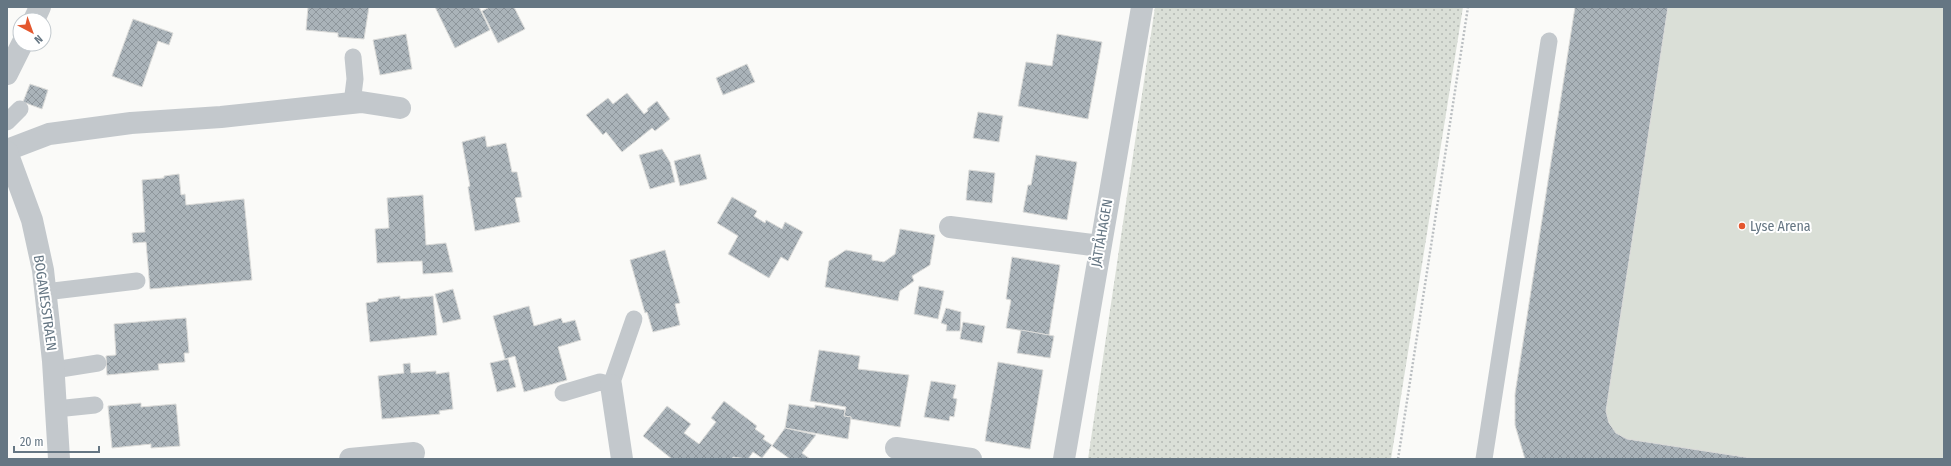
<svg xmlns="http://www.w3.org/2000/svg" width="1951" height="466" font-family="'Fira Sans Condensed',sans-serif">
	<defs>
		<pattern id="grass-dots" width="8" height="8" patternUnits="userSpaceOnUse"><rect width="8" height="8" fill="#dadfd7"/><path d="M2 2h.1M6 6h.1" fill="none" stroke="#b4b9b4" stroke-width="1.8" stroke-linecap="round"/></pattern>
		<pattern id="building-cross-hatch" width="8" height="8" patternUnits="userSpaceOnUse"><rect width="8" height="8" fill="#aab3b9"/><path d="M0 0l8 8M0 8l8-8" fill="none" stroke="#8e969c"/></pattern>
	</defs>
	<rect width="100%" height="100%" fill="#fafaf8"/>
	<path fill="url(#grass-dots)" d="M1155,7H1463L1391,459H1088Z"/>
	<path fill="#dadfd7" d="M1575,7H1944V459H1525L1515,425V394Z"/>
	<g fill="url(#building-cross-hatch)" stroke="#dcdcda">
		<path d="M308,7H369L364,39L338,37V33L306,30Z"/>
		<path d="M435,7H479L490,30L455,48Z"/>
		<path d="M490,7H514L525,29L498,43L482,11Z"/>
		<path d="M1575,7H1668L1606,411L1609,423L1616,433L1627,439L1757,459H1525L1515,425V394Z"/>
		<path d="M133,19L173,33L169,45L158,41L142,87L112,76Z"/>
		<path d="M406,34L412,69L380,75L373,40Z"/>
		<path d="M1057,34L1102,42L1088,119L1018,106L1026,62L1052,66Z"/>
		<path d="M747,64L755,82L723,95L716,78Z"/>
		<path d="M30,84L48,90L42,109L23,102Z"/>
		<path d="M627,93L644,114L648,111L647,109L657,101L670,119L655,131L652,128L622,152L606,132L603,135L586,115L608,98L613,104Z"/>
		<path d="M978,112L1003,116L999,142L973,138Z"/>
		<path d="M485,136L487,147L506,143L512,172H517L522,197L515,198L520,222L475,231L468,187L470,186L462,142Z"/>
		<path d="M662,149L670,162L675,182L650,189L639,155Z"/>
		<path d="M700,154L707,179L680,186L674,161Z"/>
		<path d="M1036,155L1077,162L1067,220L1023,212L1028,185H1031Z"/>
		<path d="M969,170L995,173L992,203L966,200Z"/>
		<path d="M179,174L181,195L185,194L186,205L244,199L252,280L150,289L146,242L133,243L132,233L145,232L142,180L164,178V176Z"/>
		<path d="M423,195L426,245L446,243L453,272L423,274L422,261L377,263L375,229L389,228L387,198Z"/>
		<path d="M732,197L757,211L754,216L765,223L766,220L782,229L785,222L803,232L788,261L781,257L769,278L728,254L738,236L717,223Z"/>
		<path d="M900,229L935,235L930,265L912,276L914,281L900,291L898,301L825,287L829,261L846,250L872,255V260L884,262L895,254Z"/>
		<path d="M665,250L680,303L675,304L680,325L653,332L647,312L645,313L630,260Z"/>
		<path d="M1012,257L1060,265L1049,335L1006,328L1011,300L1006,299Z"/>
		<path d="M919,286L944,291L938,319L914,314Z"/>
		<path d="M453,289L461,319L443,323L435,294Z"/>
		<path d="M400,296V299L433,296L437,335L370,342L366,303L378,301V299Z"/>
		<path d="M529,306L534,326L561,318L563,323L575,320L581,340L558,347L567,380L524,392L515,356L505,359L493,316Z"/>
		<path d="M946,308L961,312L960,331H946L947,325L941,323Z"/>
		<path d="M186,318L189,353H184L185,362L158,364L159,370L107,375L106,356L116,355L114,324Z"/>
		<path d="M963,322L985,326L982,343L960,339Z"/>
		<path d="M1021,330L1054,336L1050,358L1017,353Z"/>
		<path d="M819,350L860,356L858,369L909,375L900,427L851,419V417L844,416L846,407L810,401Z"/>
		<path d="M508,359L516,387L497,392L490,363Z"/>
		<path d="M998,362L1043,370L1030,449L985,441Z"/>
		<path d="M410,363L411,373L436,371V374L449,372L453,409L439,411L440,414L382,419L378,376L404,373L403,364Z"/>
		<path d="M931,381L956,385L953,398L957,399L954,417L950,416L949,421L924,417Z"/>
		<path d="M724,401L757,426L755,429L765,436L763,439L772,445L762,458L753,452L748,459L733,457L732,459H672L643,436L667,406L691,424L684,433L699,444L716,422L711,418Z"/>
		<path d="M141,403V407L176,404L180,446L151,448V444L112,448L108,406Z"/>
		<path d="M789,404L815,408V405L845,410L844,416L851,417L848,439L785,428Z"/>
		<path d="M785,428L816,435L802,453L810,459H790L772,446Z"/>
	</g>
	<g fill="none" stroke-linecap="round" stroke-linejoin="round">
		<path stroke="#bbbfc2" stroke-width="2.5" stroke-dasharray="2 2" stroke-linecap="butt" d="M1398,459L1468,7"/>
		<g stroke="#c3c8cc" stroke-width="17">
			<path d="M352,103L355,79L353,57"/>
			<path d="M7,122L20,109"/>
			<path d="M45,292L137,281"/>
			<path d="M54,370L98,363"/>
			<path d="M563,393L600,382L611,385L634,319"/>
			<path d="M56,409L95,405"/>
			<path d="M1484,459L1549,41"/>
		</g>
		<g stroke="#c3c8cc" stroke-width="22">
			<path d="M34,20L40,7"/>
			<path d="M7,74L22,44"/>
			<path d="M7,150L49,134L131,123L221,117L361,102L400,108"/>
			<path d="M7,152L32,220L43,270L53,361L59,459"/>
			<path d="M950,227L1100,246"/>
			<path d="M611,385L622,459"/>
			<path d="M896,448L971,459"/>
			<path d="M350,459L414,453"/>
			<path d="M1064,459L1142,7"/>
		</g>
	</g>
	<circle fill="#e4572e" stroke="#fff" stroke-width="1.5" cx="1742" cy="226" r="4"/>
	<g text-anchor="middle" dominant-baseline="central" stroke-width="4" stroke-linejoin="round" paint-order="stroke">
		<g font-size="14" fill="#657683" stroke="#fff" text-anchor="start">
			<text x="1750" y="226">Lyse Arena</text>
		</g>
		<g font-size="14" fill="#657683" stroke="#fff">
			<text transform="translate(1102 233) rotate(-80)">JÅTTÅHAGEN</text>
			<text transform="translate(45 303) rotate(82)">BOGANESSTRAEN</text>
		</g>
	</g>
	<rect width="1951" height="466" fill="none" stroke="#657683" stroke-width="16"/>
	<g transform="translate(32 32) rotate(139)"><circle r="19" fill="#ffffff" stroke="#c1c8cd"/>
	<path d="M0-3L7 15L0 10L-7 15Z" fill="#e4572e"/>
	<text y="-6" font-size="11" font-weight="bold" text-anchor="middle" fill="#657683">N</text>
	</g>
	<path d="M14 446v6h85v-6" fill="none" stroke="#657683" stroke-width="2"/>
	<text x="20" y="446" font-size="12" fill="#657683" stroke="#ffffff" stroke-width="3" paint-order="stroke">20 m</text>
</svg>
